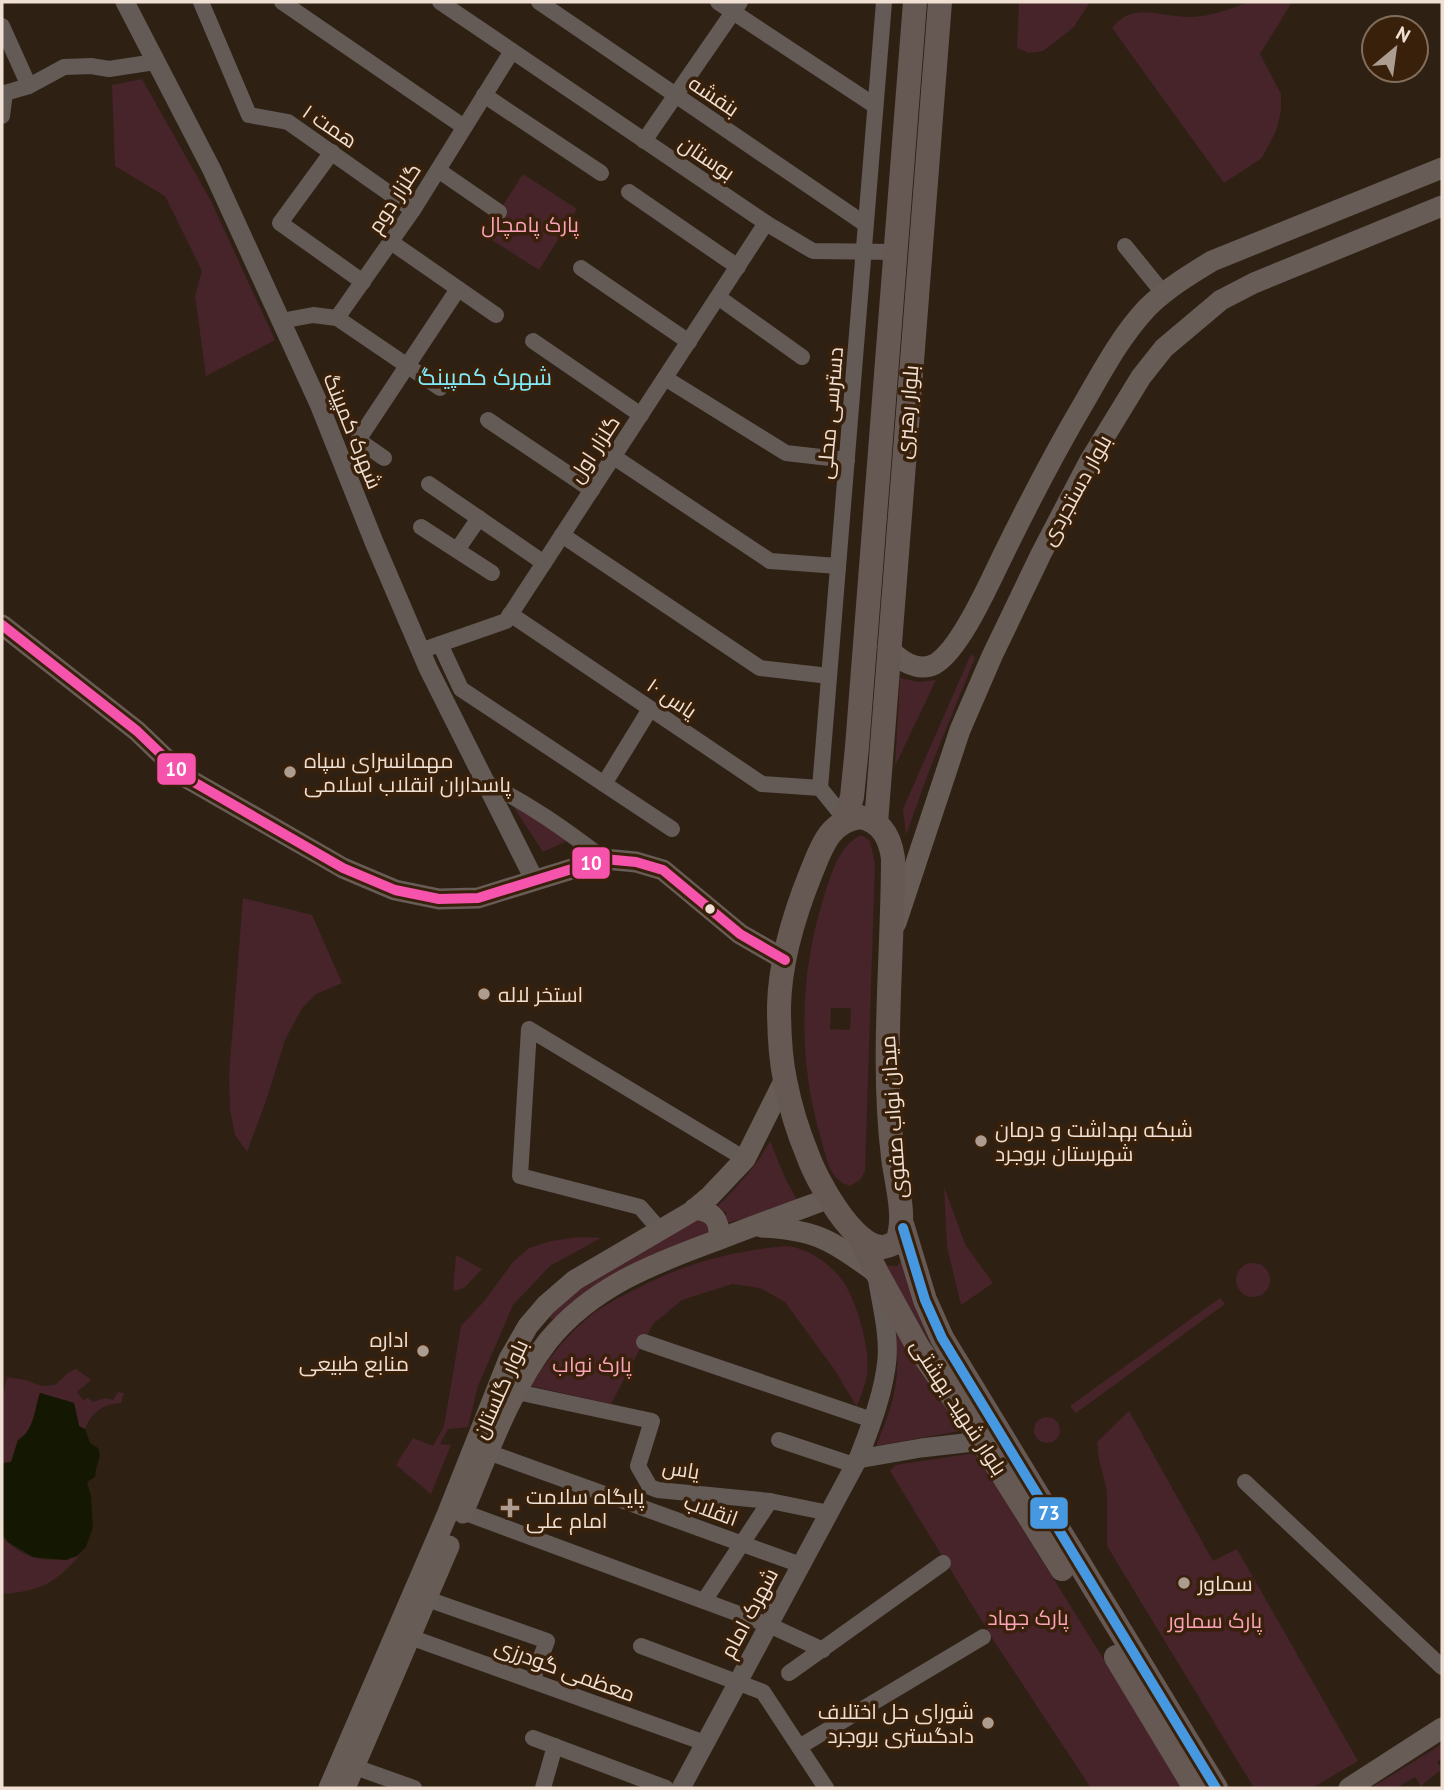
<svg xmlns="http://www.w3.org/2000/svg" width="1444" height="1790" font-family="'PT Sans',Cairo,sans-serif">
	<rect width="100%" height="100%" fill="#2e2114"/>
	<g fill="#47232a" fill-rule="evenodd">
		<path d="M1019,2H1090L1074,27L1043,51L1029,53L1017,48Z"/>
		<path d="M1249,2H1292L1260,54L1281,94V111L1276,131L1262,158L1224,183L1112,28C1134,0 1161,18 1192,17C1212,16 1231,9 1249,2Z"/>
		<path d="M142,79L211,201L275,340L206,376L195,296L202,271L165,196L115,166L112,85Z"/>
		<path d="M523,174L577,209L539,270L484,235Z"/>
		<path d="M971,654L975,658L929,771L906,835L903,809Z"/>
		<path d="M900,678L919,682L936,680L895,766Z"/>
		<path d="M511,803L567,841L543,852Z"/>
		<path d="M859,836H863L870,841L875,864L865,1171L860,1180L850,1186C828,1179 827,1158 821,1139C797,1057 799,971 826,890C832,871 840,846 859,836ZM831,1008H851L850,1030L830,1029Z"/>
		<path d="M243,898L312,915L342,983L316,994L302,1008L285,1040L266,1101L247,1152L235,1135L230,1109L229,1075Z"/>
		<path d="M770,1141L785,1178L800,1205L726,1223V1212L717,1207C738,1186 756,1167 770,1141Z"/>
		<path d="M944,1187L966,1246L993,1283L961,1305L947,1247Z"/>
		<path d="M699,1217L704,1219L709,1229L708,1234L555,1321L548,1316L569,1294Z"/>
		<path d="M580,1237L601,1238L550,1266L513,1305L478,1386L468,1427L448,1429L440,1444L451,1445L431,1494L396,1465L413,1438L433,1446L444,1426L461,1326L485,1300L513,1262L529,1248L551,1241Z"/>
		<path d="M787,1246C807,1248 826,1261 839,1276C856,1296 871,1349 867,1375C865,1386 860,1397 857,1407L834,1369L785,1302L760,1288L732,1284L682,1300L653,1324L611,1404L531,1386C544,1364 563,1340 582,1323C597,1309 614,1300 632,1291C683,1264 730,1251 787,1246Z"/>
		<path d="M456,1255L482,1269L464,1288L453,1291Z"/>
		<path d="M903,1259L965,1402L885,1265L897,1266Z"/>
		<circle cx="1253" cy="1280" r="17"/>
		<path d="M1220,1298L1225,1304L1076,1413L1070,1406Z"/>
		<path d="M893,1324L960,1431L876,1446C895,1401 903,1373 893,1324Z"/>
		<path d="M76,1369L91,1380L77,1392L83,1400L88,1398L93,1402L105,1398L113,1400L118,1392L124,1393L121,1403C102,1404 91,1413 85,1429L79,1426L74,1403L40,1393C34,1411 34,1430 18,1440L11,1464L2,1463C2,1436 0,1402 7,1377L26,1380L42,1386L55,1385L69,1372Z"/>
		<path d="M1129,1411L1213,1561L1237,1549L1358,1761L1312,1788H1254L1107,1546V1491L1099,1460L1097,1442Z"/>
		<circle cx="1047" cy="1430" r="13"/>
		<path d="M975,1453L1184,1788H1091L996,1644L890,1471L895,1465Z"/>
		<path d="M2,1536C22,1560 51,1565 80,1555C54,1584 41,1591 2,1594Z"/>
		<path d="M1442,1744V1758L1437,1762L1442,1769L1421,1786L1415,1777L1396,1788H1371Z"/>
	</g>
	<path fill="#141702" d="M40,1393L74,1403L79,1426L85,1429L90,1443L98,1448C102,1458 98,1460 96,1469C95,1472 96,1475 95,1477L87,1482L91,1497L93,1527L86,1547L77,1556L66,1560L33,1557L8,1542L2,1534V1463L11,1462L18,1440C35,1430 34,1410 40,1393Z"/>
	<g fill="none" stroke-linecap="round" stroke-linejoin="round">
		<g stroke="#645a56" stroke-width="16">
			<path d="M201,2L249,115L288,122L413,210"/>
			<path d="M282,2L464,127"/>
			<path d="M440,2L766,223L813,251L895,252"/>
			<path d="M539,2L865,224"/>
			<path d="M718,2L874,105"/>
			<path d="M2,26L29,86"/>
			<path d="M484,95L601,173"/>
			<path d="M2,116L5,93L29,86L64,67L91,66L109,69L155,62"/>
			<path d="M644,141L740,2"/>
			<path d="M332,152L280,223L363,282"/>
			<path d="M438,170L499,212"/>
			<path d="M629,192L738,267"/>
			<path d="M391,242L496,315"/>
			<path d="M1125,246L1164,294"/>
			<path d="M581,268L689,342"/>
			<path d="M718,297L802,357"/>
			<path d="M337,318L440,388"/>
			<path d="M281,321L313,315L337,318L413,210L512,51"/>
			<path d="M533,341L641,415"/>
			<path d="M665,378L786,453L847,460"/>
			<path d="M488,420L592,490"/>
			<path d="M614,457L770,561L838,566"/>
			<path d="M384,458L358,440L458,289"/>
			<path d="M429,484L544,563"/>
			<path d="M421,527L492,573"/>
			<path d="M562,535L760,668L829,676"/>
			<path d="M457,550L479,518"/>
			<path d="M510,614L762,784L820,788"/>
			<path d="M440,644L461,689L672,829"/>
			<path d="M420,651L506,621L766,223"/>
			<path d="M485,782C528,803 566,830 604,859"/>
			<path d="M604,784L650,709"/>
			<path d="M845,819L820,788L884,2"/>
			<path d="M660,1230L640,1207L520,1176L529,1029L745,1159"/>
			<path d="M644,1342L872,1420"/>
			<path d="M517,1392L652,1421L638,1466L650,1487L658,1490L770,1501L829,1513"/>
			<path d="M779,1440L854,1465"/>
			<path d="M488,1452L801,1565"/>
			<path d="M1245,1482L1442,1667"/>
			<path d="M463,1512L769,1625L823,1650"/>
			<path d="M427,1599L547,1641L532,1681"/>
			<path d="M704,1601L770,1501"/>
			<path d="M410,1637L705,1743"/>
			<path d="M641,1646L763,1692L826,1788"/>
			<path d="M789,1673L943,1563"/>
			<path d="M533,1738L666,1788"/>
			<path d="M799,1747L983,1637"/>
			<path d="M355,1767L414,1788"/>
			<path d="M543,1788L555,1746"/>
		</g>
		<g stroke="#645a56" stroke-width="19">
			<path d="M125,2L212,170L319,404L374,542L428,668L534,879"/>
			<path d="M858,1459L921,1448L982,1441"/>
			<path d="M681,1788L858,1459C870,1428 884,1393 887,1359C889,1334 882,1307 878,1282"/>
		</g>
		<g stroke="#675c56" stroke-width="21">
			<path d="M2,625L137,731L185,777L343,868L395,890L439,899L478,898L604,859L636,862L663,870L740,934L785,960"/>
			<path d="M888,647C898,660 918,673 935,664C961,649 991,579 1005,551C1030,500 1056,450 1085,401C1104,368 1121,336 1147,308C1166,289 1189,275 1212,261L1442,168"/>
			<path d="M896,923L960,730L992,656L1041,554L1089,462L1141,377L1164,348L1221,300L1254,283L1442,206"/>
			<path d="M694,1209C714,1211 720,1220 719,1239"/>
			<path d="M761,1227C819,1230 831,1241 877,1273"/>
			<path d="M463,1513C487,1456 510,1390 548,1341C592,1287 652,1264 715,1241C753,1226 792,1212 830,1198"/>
			<path d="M329,1788L447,1515L509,1359L528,1326L546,1305L575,1280L691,1212L710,1196L745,1159L785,1079"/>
			<path d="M345,1788L449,1546"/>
			<path d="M1349,1788L1442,1728"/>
		</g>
		<g stroke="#665954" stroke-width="24">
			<path d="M860,817C881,821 890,837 893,858C893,958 881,1058 893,1157C896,1183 907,1217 897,1242C892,1244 887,1247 882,1247C853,1247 817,1181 808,1156C798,1132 790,1106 785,1080C780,1056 779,1030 779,1006C780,961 794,915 811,873C822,846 829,822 860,817Z"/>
			<path d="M845,819L852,797L857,747L915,2"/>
			<path d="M876,823L940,2"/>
			<path d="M902,1224L925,1300L942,1338L1216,1788"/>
			<path d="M860,1238L877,1273L918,1347L966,1416L1062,1569"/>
			<path d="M1116,1657L1195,1788"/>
		</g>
		<defs>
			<path id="bus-1" d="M2,625L137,731L185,777L343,868L395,890L439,899L478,898L604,859L636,862L663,870L740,934L785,960"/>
			<path id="bus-2" d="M903,1228L925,1300L942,1338L1216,1788"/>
		</defs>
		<use href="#bus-1" stroke="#38200a" stroke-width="16"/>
		<use href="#bus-2" stroke="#38200a" stroke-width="16"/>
		<use href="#bus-1" stroke="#f653ac" stroke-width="10"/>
		<use href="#bus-2" stroke="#4699e1" stroke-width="10"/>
	</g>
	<g fill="#ac9d90" stroke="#38200a" stroke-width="2.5">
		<circle cx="290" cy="772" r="7"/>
		<circle cx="484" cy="994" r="7"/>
		<circle cx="981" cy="1141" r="7"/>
		<circle cx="423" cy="1351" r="7"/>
		<path d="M506.5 1497.5h7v7h7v7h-7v7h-7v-7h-7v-7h7z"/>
		<circle cx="1184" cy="1583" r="7"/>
		<circle cx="988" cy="1723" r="7"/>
	</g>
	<circle fill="#f0e0d3" stroke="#38200a" stroke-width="2.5" cx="710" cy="909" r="6"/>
	<g text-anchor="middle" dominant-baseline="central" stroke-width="7" stroke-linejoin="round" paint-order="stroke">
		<g font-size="21" fill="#f0e0d3" stroke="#38200a">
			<text transform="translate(714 96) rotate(34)">بنفشه</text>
			<text transform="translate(330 126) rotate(34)">همت ۱</text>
			<text transform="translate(707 158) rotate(34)">بوستان</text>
			<text transform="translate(394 198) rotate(-57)">گلزار دوم</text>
			<text transform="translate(907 412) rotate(-85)">بلوار رهبری</text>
			<text transform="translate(830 413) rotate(-85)">دسترسی محلی</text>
			<text transform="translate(353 431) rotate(68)">شهرک کمپینگ</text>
			<text transform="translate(594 449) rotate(-57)">گلزار اول</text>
			<text transform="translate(1076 490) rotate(-61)">بلوار دستجردی</text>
			<text transform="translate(672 698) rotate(34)">یاس ۱۰</text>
			<text transform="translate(893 1117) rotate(-94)">میدان نواب صفوی</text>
			<text transform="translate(500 1389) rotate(-66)">بلوار گلستان</text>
			<text transform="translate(959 1407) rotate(57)">بلوار شهید بهشتی</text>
			<text transform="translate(681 1469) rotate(9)">یاس</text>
			<text transform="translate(711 1510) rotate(20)">انقلاب</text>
			<text transform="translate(749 1613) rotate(-62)">شهرک امام</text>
			<text transform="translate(565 1670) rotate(20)">معظمی گودرزی</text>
		</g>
		<g font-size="21" fill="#fba2b8" stroke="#38200a">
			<text x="530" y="224">پارک پامچال</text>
			<text x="592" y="1364">پارک نواب</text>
			<text x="1028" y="1617">پارک جهاد</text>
			<text x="1215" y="1620">پارک سماور</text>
		</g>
		<g font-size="21" fill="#f0e0d3" stroke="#38200a" text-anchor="start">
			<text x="304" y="760">مهمانسرای سپاه<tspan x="304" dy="24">پاسداران انقلاب اسلامی</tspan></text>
			<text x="498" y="994">استخر لاله</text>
			<text x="995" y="1129">شبکه بهداشت و درمان<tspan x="995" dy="24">شهرستان بروجرد</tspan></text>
			<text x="409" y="1339" text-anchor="end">اداره<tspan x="409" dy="24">منابع طبیعی</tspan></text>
			<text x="526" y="1496">پایگاه سلامت<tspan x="526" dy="24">امام علی</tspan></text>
			<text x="1198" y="1583">سماور</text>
			<text x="974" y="1711" text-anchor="end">شورای حل اختلاف<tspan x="974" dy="24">دادگستری بروجرد</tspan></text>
		</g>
		<g font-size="23" fill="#81ebf9" stroke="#38200a">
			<text x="485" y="376">شهرک کمپینگ</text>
		</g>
	</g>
	<g stroke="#38200a" stroke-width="2.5">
		<rect x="156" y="752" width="41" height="34" rx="7" fill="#f653ac"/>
		<rect x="571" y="846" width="40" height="34" rx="7" fill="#f653ac"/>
		<rect x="1029" y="1496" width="40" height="34" rx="7" fill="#4699e1"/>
	</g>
	<g font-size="19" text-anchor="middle" font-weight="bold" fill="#fff">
		<text x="176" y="776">10</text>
		<text x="591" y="870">10</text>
		<text x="1049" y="1520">73</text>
	</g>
	<rect width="1444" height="1790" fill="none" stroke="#f0e0d3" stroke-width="7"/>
	<g transform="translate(1395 49) rotate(29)"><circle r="33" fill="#38200a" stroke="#826d5a" stroke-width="2"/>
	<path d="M0-5L12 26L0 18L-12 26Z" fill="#ac9d90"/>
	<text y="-10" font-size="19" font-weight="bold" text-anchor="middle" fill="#f0e0d3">N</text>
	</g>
</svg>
